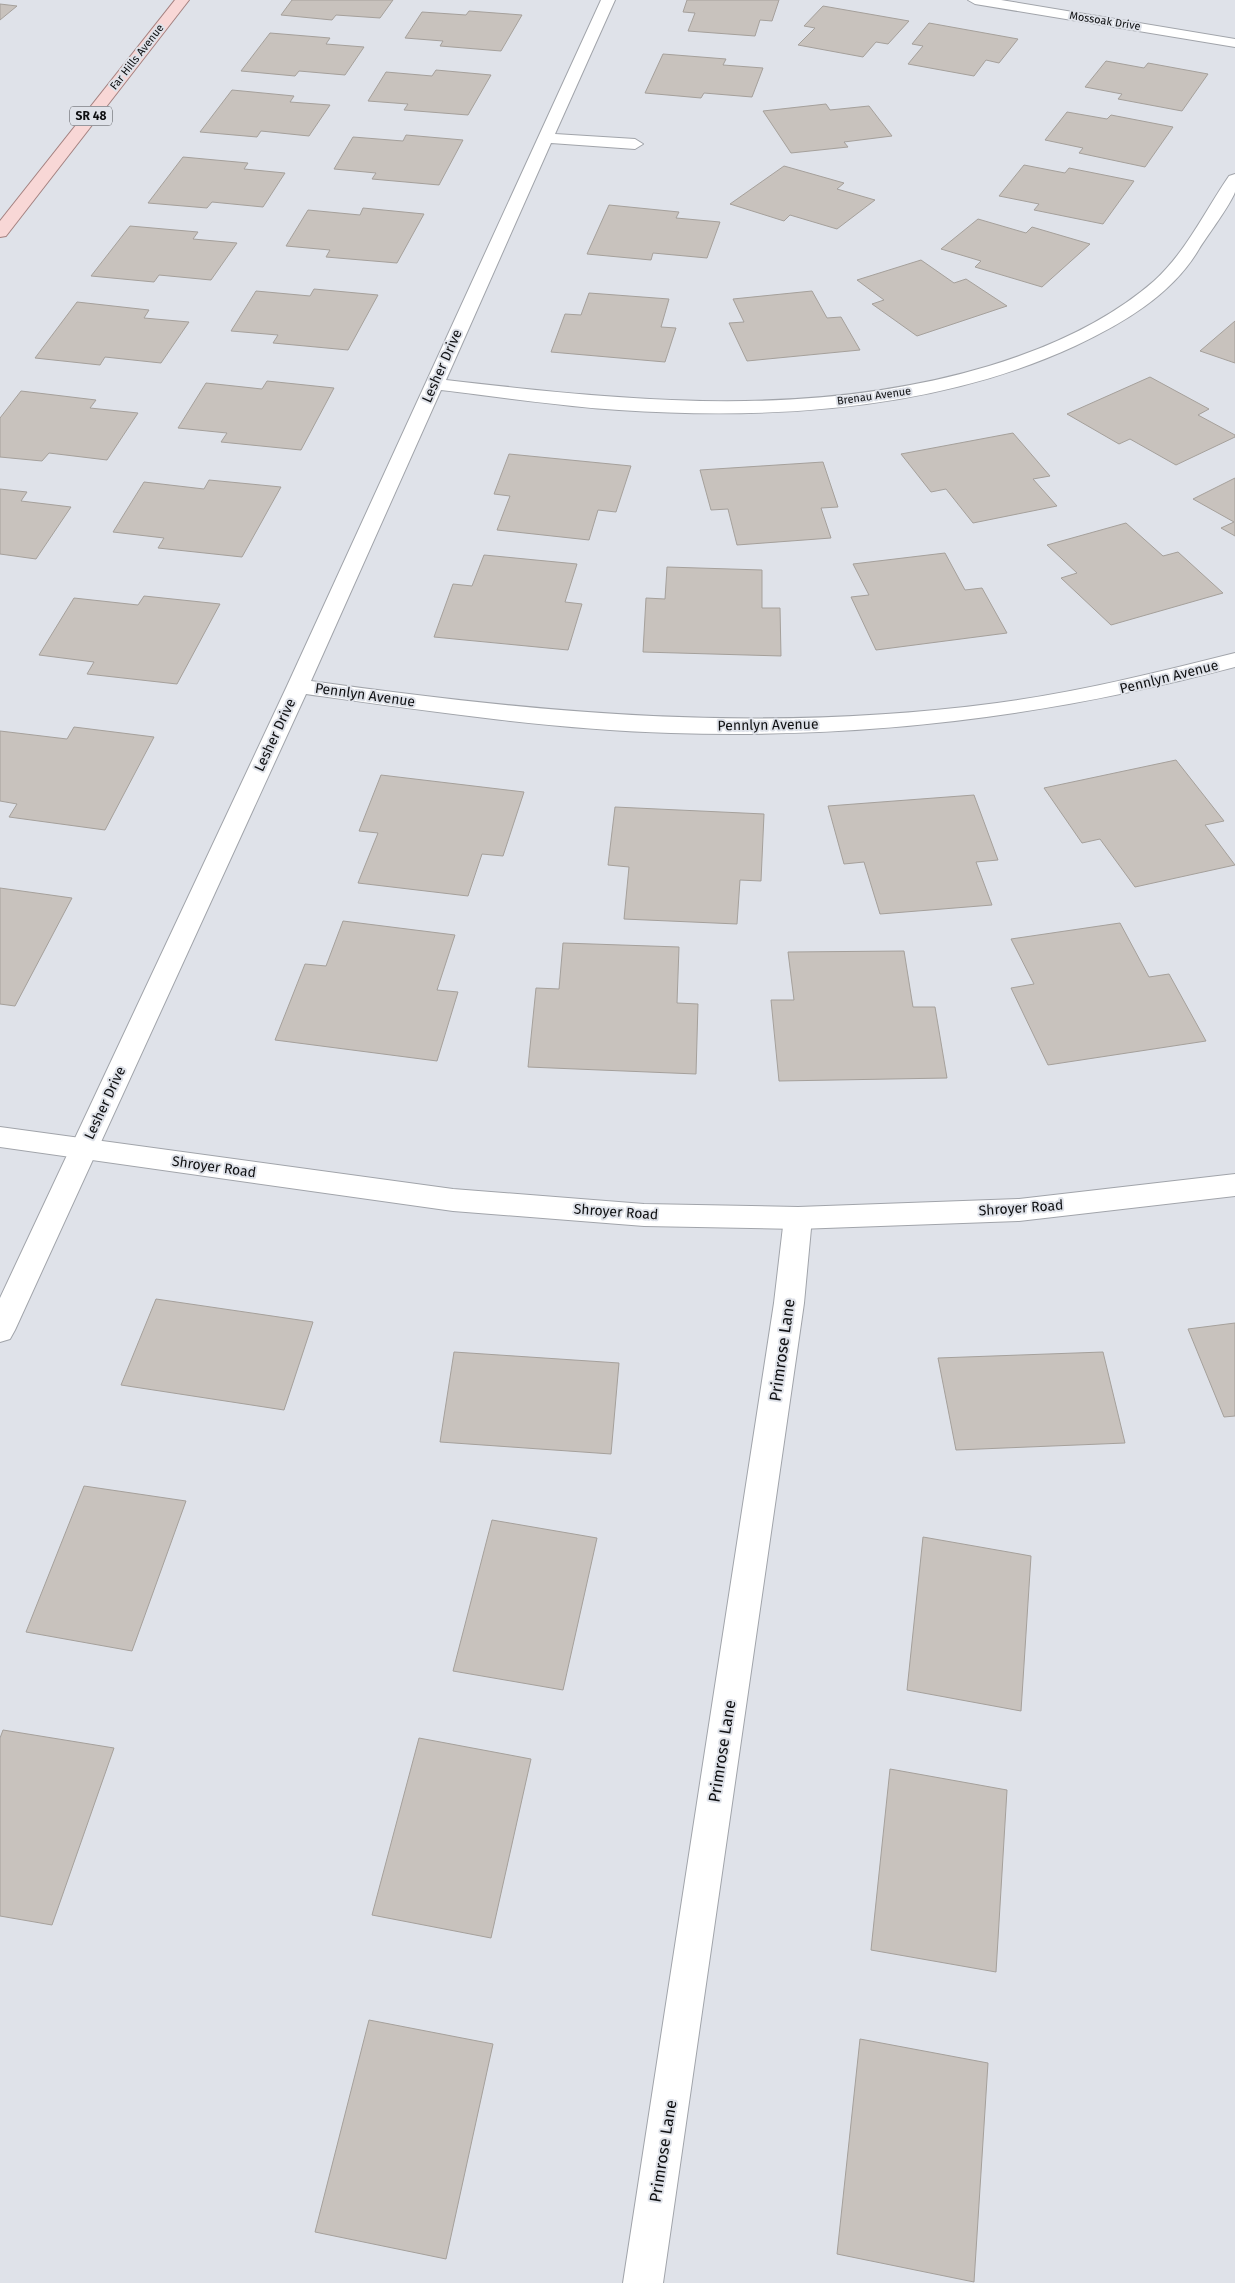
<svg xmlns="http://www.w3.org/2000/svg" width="1235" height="2283" font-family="'Fira Sans',sans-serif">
	<rect width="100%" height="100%" fill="#dfe2e9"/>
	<g fill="#c8c2bd" stroke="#a5a09b">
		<path d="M292,0H393L380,18L336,15L332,20L281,15Z"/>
		<path d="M687,0H779L772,21L760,20L755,36L688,31L695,13L683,12Z"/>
		<path d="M0,4L17,6L0,20Z"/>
		<path d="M823,6L909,21L888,44L876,42L863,57L798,45L815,28L804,26Z"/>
		<path d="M469,11L522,15L501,51L440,46L443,41L405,38L422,12L466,15Z"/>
		<path d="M929,23L1018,39L999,63L986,60L974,76L908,64L923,46L912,44Z"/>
		<path d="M270,33L330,38L326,44L364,47L345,75L299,71L295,76L241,71Z"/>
		<path d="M663,54L726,59L723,65L763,68L752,97L704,93L701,98L645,93Z"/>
		<path d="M1106,61L1144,68L1148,63L1208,74L1182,111L1118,99L1122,94L1085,87Z"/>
		<path d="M436,70L491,75L468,115L404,110L408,104L368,101L386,72L432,76Z"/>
		<path d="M232,90L294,96L290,102L330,105L309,136L261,131L257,137L200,132Z"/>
		<path d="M826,104L830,110L869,106L892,136L844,142L848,147L791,153L763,111Z"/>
		<path d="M1067,112L1107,119L1111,115L1173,127L1145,167L1079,153L1083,148L1045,140Z"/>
		<path d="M406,135L463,140L439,185L372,179L376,173L334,169L353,137L403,141Z"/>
		<path d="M183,157L248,163L244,169L285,173L263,207L212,202L207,208L148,203Z"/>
		<path d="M1024,165L1065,173L1069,168L1134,181L1103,224L1034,210L1039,204L999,196Z"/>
		<path d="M784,166L844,183L837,189L875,200L837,229L790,215L784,221L730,204Z"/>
		<path d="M609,205L679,212L676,218L720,222L707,258L653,253L651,260L587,254Z"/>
		<path d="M363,208L424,214L397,263L326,257L330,250L286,246L308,210L360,215Z"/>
		<path d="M978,219L1026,233L1032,227L1090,244L1042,287L975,267L981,261L941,249Z"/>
		<path d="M130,226L198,232L193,239L237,243L211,280L159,275L154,282L91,276Z"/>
		<path d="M921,260L954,283L966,279L1007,306L917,336L872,304L884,300L857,280Z"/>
		<path d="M314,289L378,295L348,350L273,343L278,335L231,331L256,291L310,296Z"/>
		<path d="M812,291L827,318L841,317L860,350L747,361L729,323L744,322L733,299Z"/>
		<path d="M589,293L669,299L661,327L676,328L665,362L551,352L565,314L581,315Z"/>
		<path d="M77,302L149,310L144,318L189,322L161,363L105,357L100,365L35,358Z"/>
		<path d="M1235,321V363L1200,351Z"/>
		<path d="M1150,377L1209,409L1198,415L1235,435V437L1176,465L1130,439L1119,444L1067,414Z"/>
		<path d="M267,381L334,388L301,450L221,442L227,433L178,428L206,383L262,389Z"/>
		<path d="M21,391L96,400L90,408L138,413L107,460L49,453L42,461L0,457V418Z"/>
		<path d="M1013,433L1050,476L1033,479L1057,506L973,523L946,489L931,492L901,454Z"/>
		<path d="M509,454L631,466L616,512L598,510L589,540L497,530L510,496L494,494Z"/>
		<path d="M823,462L838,507L821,508L831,538L737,545L728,509L711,510L700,470Z"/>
		<path d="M1235,478V536L1221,528L1234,522L1193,499Z"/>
		<path d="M209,480L281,487L242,557L158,548L164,538L113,532L144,482L204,489Z"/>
		<path d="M0,489L27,492L21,501L71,507L36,559L0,554Z"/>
		<path d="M1126,523L1163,556L1178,552L1223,593L1111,625L1061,578L1077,573L1047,545Z"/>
		<path d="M945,553L965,590L982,588L1007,633L876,650L851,597L869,595L853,564Z"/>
		<path d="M484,555L577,564L565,602L582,604L568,650L434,637L453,584L472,586Z"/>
		<path d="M667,567L762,570V608H780L781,656L643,652L646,598L665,599Z"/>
		<path d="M144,596L220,604L177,684L87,674L94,662L39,655L74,598L138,605Z"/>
		<path d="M74,727L154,737L105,830L9,817L17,804L0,801V731L67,739Z"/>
		<path d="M1176,760L1224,821L1205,825L1235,865L1135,887L1100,839L1082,843L1044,788Z"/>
		<path d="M381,775L524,792L503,856L482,854L468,896L358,883L378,833L359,831Z"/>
		<path d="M974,795L998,860L976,862L992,905L880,914L864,862L844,864L828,806Z"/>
		<path d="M615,807L764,814L761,881L740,880L737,924L624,919L629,867L608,865Z"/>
		<path d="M0,888L72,898L15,1006L0,1004Z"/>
		<path d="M343,921L455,935L437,990L458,992L437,1061L275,1040L305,964L326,966Z"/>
		<path d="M1120,923L1149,977L1169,974L1206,1041L1048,1065L1011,988L1034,984L1011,939Z"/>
		<path d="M563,943L679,947L677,1003L698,1004L696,1074L528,1067L536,988L559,989Z"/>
		<path d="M904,951L913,1007H935L947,1078L779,1081L771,1000H794L788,952Z"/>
		<path d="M156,1299L313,1322L284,1410L121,1385Z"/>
		<path d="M1235,1323V1416L1224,1417L1188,1329Z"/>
		<path d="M454,1352L619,1363L611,1454L440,1442Z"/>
		<path d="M1103,1352L1125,1443L956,1450L938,1358Z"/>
		<path d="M84,1486L186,1501L132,1651L26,1632Z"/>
		<path d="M492,1520L597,1538L563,1690L453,1671Z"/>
		<path d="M923,1537L1031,1556L1021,1711L907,1690Z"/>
		<path d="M3,1730L114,1748L52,1925L0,1916V1738Z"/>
		<path d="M419,1738L531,1759L491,1938L372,1915Z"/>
		<path d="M890,1769L1007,1790L996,1972L871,1950Z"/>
		<path d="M369,2020L493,2044L446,2259L315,2232Z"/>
		<path d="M860,2039L988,2063L974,2282L837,2254Z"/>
	</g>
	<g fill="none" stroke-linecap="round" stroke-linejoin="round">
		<defs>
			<g id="minor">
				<path d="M601,0H615L555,134L635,139L643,144L635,149L551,143L446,380C629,401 808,420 989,366C1048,348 1107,322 1154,281C1186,252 1205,211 1229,176L1235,174C1235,179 1235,187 1235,192C1231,204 1207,236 1199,249C1172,295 1122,324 1075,346C935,411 770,420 619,410C559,406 500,397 441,390L311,681C544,714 763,734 997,703C1078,692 1156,673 1235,653V667C1046,717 866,739 671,733C548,729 427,711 306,694L15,1330L10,1339L0,1342V1298L287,686Z"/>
				<path d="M968,0H1001L1235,39V47L975,4Z"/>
				<path d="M798,1207L808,1210L812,1218L804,1303L663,2283H623L774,1303L784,1218L788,1210Z"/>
			</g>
			<path id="tertiary" d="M0,1127L453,1189L644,1204L798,1207L1019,1199L1235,1174V1196L1019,1221L798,1229L644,1226L453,1211L0,1147Z"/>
			<path id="primary" d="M175,0H189L6,236L0,237V221Z"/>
		</defs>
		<use href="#minor" stroke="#a1a4aa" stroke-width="2"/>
		<use href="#tertiary" stroke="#a1a4aa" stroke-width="2"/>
		<use href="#primary" stroke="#a3807f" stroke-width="2"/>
		<use href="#minor" fill="#fff" fill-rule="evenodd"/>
		<use href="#tertiary" fill="#fff" fill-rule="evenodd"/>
		<use href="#primary" fill="#f8d7d6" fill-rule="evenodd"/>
	</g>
	<g text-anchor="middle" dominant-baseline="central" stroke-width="4" stroke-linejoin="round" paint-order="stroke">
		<g font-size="11" fill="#0f1012" stroke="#dfe2e9">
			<text transform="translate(1105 21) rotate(9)">Mossoak Drive</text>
			<text transform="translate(137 57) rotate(-52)">Far Hills Avenue</text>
			<text transform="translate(874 396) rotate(-8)">Brenau Avenue</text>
		</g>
		<rect fill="#dfe2e9" stroke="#4d4f52" stroke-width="1" x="70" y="106.5" width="42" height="19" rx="4"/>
		<g font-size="12" font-weight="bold" fill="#0f1012">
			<text x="91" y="116">SR 48</text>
		</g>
		<g font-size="14" fill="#0f1012" stroke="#dfe2e9">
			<text transform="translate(442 366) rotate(-66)">Lesher Drive</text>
			<text transform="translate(1169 677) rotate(-14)">Pennlyn Avenue</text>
			<text transform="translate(365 695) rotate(8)">Pennlyn Avenue</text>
			<text transform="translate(768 725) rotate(-1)">Pennlyn Avenue</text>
			<text transform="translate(275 735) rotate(-65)">Lesher Drive</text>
			<text transform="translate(105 1103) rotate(-65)">Lesher Drive</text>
			<text transform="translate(214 1167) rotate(8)">Shroyer Road</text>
			<text transform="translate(1021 1208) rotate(-4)">Shroyer Road</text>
			<text transform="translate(616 1212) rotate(4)">Shroyer Road</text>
		</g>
		<g font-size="16" fill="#0f1012" stroke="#dfe2e9">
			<text transform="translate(782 1350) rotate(-82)">Primrose Lane</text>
			<text transform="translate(722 1751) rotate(-81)">Primrose Lane</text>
			<text transform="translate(663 2151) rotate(-81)">Primrose Lane</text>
		</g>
	</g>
</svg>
